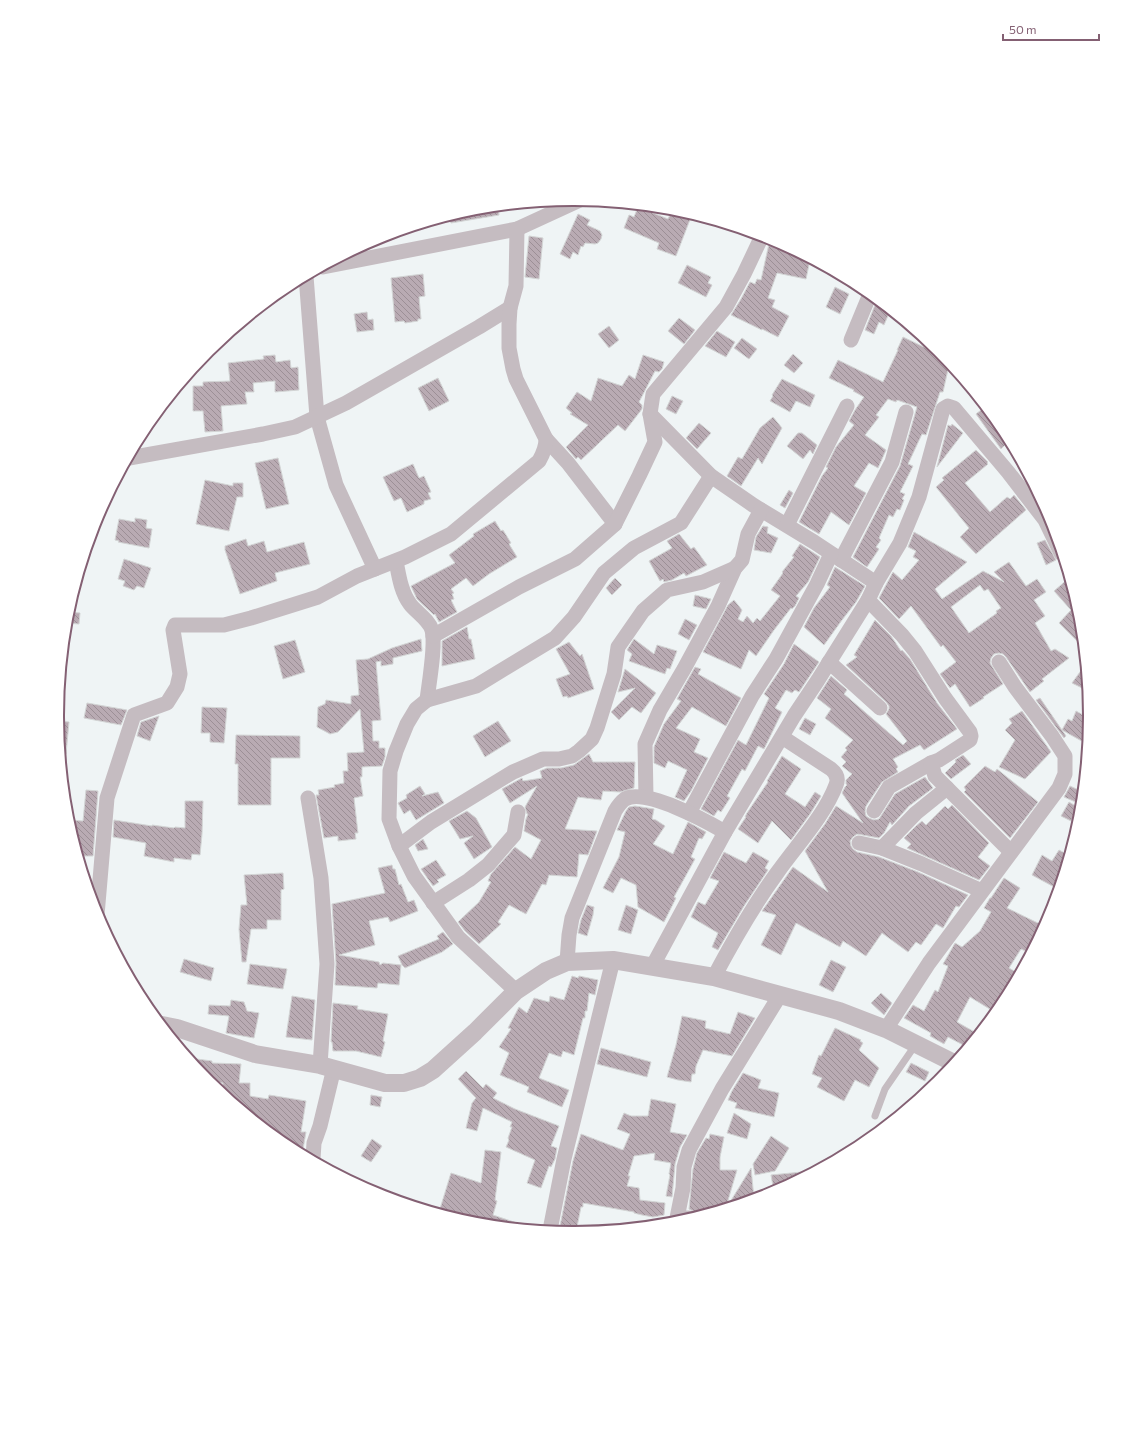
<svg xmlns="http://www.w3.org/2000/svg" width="1147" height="1432" font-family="Commissioner,sans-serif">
	<defs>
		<pattern id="building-back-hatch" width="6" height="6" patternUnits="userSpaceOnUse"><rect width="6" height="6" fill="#b9abb3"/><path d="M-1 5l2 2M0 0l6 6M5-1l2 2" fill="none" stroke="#9c8f96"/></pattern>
	</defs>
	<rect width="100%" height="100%" fill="#eff4f5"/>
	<g fill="url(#building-back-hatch)" stroke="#d3d5d5" fill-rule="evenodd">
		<path d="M498,207L499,215L451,223L449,217L473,209Z"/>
		<path d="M638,207L668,219L672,210L691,217L676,256L657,249L659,243L624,228L629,215L634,217Z"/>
		<path d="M578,214L590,220L587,225L600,231L602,235L601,239L598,243L595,244L585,243L583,247L581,246L578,255L573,252L570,259L560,254Z"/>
		<path d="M529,236L543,238L539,279L525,277Z"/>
		<path d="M770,239H771L810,260L806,279L777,273L768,298L775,300L772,307L789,316L778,337L762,329V330L731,315L741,299L750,282L755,284L757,279L761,280Z"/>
		<path d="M687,265L711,277L708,283L712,285L706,297L678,283Z"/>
		<path d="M423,274L425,296L419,297L421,319H418V321L405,323L404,321L395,322L391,278Z"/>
		<path d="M835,287L849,294L840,314L826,307Z"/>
		<path d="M877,300L890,311L884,325L879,322L874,334L865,330Z"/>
		<path d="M367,312L368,320L373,319L374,330L357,332L354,314Z"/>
		<path d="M679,318L695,330L684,344L668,331Z"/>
		<path d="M609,326L619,340L609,348L598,334Z"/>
		<path d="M717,331L735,342L726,357L705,346Z"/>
		<path d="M903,337L930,350L931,345L939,351L949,363V365L943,392H940L926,435L922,434L908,464L913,466L900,492L905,494L902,499L904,500L900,510L897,509L893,517L889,515L879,538L881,540L876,547L879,549L867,567L853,557L900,466L917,407L897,400L896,402L888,399L876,415L879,417L865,435L886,450L878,468L869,463L854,486L866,493L849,525L831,512L819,534L799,522L822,476L828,468L826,467L836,447L854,425L849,421L855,410L864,397L853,391L854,390L829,378L838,360L883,382L898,350H897Z"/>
		<path d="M742,338L757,349L749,359L734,348Z"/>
		<path d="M793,354L803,363L794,373L784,365Z"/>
		<path d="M275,355L276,362L290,360L291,368L298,367L299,390L275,392V381L253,383L254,392H245L247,404L221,406L223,431L205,432L203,411H193V386H203V382L230,381L228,363L264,359L263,356Z"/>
		<path d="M643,355L664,362L662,369L659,372L655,371L639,402L642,405V409L625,431L618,425L581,460L578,457L576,459L566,447L588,425L570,414L572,413L566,408L577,392L591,401L598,378L622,386L629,375L635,379Z"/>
		<path d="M438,378L449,401L429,411L418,388Z"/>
		<path d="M782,379L815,395L810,407L796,401L790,412L770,401L773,396L772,395Z"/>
		<path d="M672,396L683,401L676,414L666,409Z"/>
		<path d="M985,407L1003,429L1009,441L1001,449L976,414Z"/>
		<path d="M773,417L782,428L762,464L758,458L741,486L727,476L738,457L742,459L760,428Z"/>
		<path d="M699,423L711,433L697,449L686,438Z"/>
		<path d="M952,424L963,433L937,467L948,425L951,426Z"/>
		<path d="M798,433H802L817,445L813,454L810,450L803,459L787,446Z"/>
		<path d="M976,450L988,462L987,463L988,464L965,483L990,512L1007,497L1010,499L1014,495L1026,510L976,554L960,537L969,528L936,487L944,480L942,478Z"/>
		<path d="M278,458L289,504L266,509L255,463Z"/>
		<path d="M413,464L419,478L424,476L431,492L428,493L431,499L424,501V504L407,512L401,498L394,501L383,477Z"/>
		<path d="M205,480L233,486V483H243V497H237L229,531L196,524Z"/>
		<path d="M789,490L793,493L785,508L780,505Z"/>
		<path d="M135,518L147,520L146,528L152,529L149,548L118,542L119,541L115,540L119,519L135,522Z"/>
		<path d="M495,521L501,531L503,530L511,543L509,544L517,557L489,574L473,586L466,578L451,589L454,593L452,594L454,599L451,600L457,612L439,622L435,614L434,615L417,599L411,586L455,563L449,555L474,536L473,534Z"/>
		<path d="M763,526L768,527L767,533L778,538L771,553L754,550L756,537Z"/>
		<path d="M914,532L967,562L935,589L942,599L983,571L1004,582L994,572L1009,562L1026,586L1037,579L1046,592L1034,600L1045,616L1035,623L1051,651L1055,649L1069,658L1042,679L1044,681L1030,692L1006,657L1003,654L999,653L994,654L991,658L990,663L1003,684L983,697L984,698L970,707L955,684L950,688L940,674L956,662L943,645L941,647L911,606L899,619L879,598L893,572L902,580L919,560L913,557L916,551L908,547ZM980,585L984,591L988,589L1001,608L996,611L997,613L969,633L951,607Z"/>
		<path d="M679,534L691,549L694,547L707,565L686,576L684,573L672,580L664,582L663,579L660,581L649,561L672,548L667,541Z"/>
		<path d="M246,539L248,546L264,541L267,552L304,542L310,564L275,573L277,581L240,594L225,550V546Z"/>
		<path d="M1045,540L1056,560L1046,565L1037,543Z"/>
		<path d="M800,544L820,557L808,582L796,596L799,598L795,606L792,609L791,608L774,630L756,656L749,650L741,669L703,652L728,605L734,600L742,610L738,619L743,622L747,616L753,623L757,618L760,621L780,596L771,590L783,573L782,572L794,557L792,556Z"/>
		<path d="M124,559L151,568L144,588L137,586L134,590L123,586L125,581L118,579Z"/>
		<path d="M835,567L865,586L856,602L842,620L824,645L804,627L814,608L830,587L827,585Z"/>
		<path d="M615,578L622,585L612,595L606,588Z"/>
		<path d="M1069,578L1080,615L1083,647L1059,623L1071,610L1054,591Z"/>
		<path d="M695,595L711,599L706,609L693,606Z"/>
		<path d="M68,612L80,613L79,624L66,623Z"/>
		<path d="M685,619L697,625L689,640L678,634Z"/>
		<path d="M875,620L891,636L901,651L902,650L910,659L937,703L957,729L924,750L920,745L893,759L898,767L896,769L898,772L882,782L866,806L865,811L866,816L869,818L874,820L879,819L895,794L925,777L933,788L909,806L892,825L890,822L884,833L879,838L857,834L853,837L850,841L851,846L853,849L857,852L879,857L918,872L968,895L959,907L956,906L943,928L936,924L921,945L916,942L908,952L882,933L866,956L843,941L840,947L796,923L781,955L761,945L776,915L762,911L793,867L828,892L805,851L825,824L836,806L863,823L842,793L845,787L847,785L846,784V780L852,774L842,766L846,762L841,757L847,750L845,748L853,740L825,718L831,709L817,698L831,676L847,690L844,694L903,745L907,741L886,714L889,709V706L886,702L846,665L857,657L854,655Z"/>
		<path d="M467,627L469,639H471L475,659L442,666V641Z"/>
		<path d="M421,639L422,651L393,658V664L381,666V661L376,662L381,720L372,721L373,741H379V748H385V757L382,766L362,767V777H360L363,796L354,798L358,833H355L356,839L338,841V836L324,838L316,795H319L318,790L335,787L334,785L344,783L343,771H348L347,753L364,752L360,709L338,732L330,734L317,727L318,707L325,704L326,700L351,704V696L359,695L356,660L368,659L392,648Z"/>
		<path d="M634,639L654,654L657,645L677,651L670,669L667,668L665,674L629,661L632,654L627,650Z"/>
		<path d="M295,640L305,672L283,679L274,646Z"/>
		<path d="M569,642L580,656L582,654L594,689L568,698L567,696L563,697L556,679L570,674L556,649Z"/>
		<path d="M794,644L819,662L799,692L795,690L792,693L786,690L775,708L782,712L764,749L758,746L745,771L742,769L727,796L730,798L721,812L718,810L714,816L701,809L738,740L746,745L769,698L764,694L784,664Z"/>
		<path d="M1085,665L1086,680L1088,691L1072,683Z"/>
		<path d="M695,667L701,669L698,674L741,698L726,726L692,707L676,728L700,739L694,752L708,758L691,791L684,801L675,797L687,770L668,761L665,768L654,763V747L664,724L681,701L677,699Z"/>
		<path d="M625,669L656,693L641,713L632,707L619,720L611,712L635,688L618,692Z"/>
		<path d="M1040,698L1066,736L1064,738L1036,700Z"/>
		<path d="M87,703L127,710L121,725L84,718Z"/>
		<path d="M202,707L227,708L224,743L210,742V733H201Z"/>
		<path d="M1022,711L1051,752L1025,779L999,767L1015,740L1005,730L1012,723L1009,719Z"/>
		<path d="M1076,711L1090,719L1087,744L1062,730L1068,719L1072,721Z"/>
		<path d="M159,716L150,741L137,736L141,722Z"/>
		<path d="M805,718L816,724L810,735L799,729Z"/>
		<path d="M57,721L69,722L66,754H61Z"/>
		<path d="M498,721L511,741L485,757L473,736Z"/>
		<path d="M236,735L300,736V758H271V805H238V764H235Z"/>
		<path d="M589,754L593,762H635L634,788L620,792L603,791L601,800L578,797L565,829L597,831L588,855L579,854L577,877L549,875L546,885L542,884L526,914L509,905L498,922L501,924L479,944L465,931L458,922L479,902L491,882L488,881L491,874L515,847L531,859L541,840L524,831L526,819L528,814H527L525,807L537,786L510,803L502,789L522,778L523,781L542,778L540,771L547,768H561L574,765Z"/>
		<path d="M963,755L971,764L951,779L945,773L956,762L955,760Z"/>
		<path d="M782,756L801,769L785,794L805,807L815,792L821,796L810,814L791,840L772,821L758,843L738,829L746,817H745L747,813L768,782L767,781Z"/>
		<path d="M985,766L995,772L997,769L1038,802L1010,838L964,792L966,790L964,787Z"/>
		<path d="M420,786L425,794L422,796L438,792L444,803L416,820L410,810L404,814L398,803L407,798L406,795Z"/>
		<path d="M1070,786L1083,792L1078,803L1064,797Z"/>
		<path d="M86,790L98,791L93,856H79L68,820L83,821Z"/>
		<path d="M185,801H203L202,834L200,855L192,854L191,860L174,858V862L144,856L146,843L113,837L114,820L152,826V825L174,828L175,827L185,828Z"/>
		<path d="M1069,802L1079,808L1071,821L1061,816Z"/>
		<path d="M952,805L989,843L978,857L990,866L979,880L907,848L911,844L904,838L916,826L922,821L926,825L945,806L948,809Z"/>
		<path d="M635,806L654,809L652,819L656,820L665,826L653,844L673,854L688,822L706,832L702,839L699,838L691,857L695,859L674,897L676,898L664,922L638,907L636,885L621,878L613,893L603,888L619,857L625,832L617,830L626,811L629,807Z"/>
		<path d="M467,811L476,818L492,847L474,859L464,843L473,836L460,839L449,821Z"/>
		<path d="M423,839L428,849L418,851L415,845Z"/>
		<path d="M1059,850L1068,855L1061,879L1056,888L1032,875L1042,855L1052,861Z"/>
		<path d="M724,852L746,863L753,852L769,861L765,868L768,870L744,906L718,950L712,947L718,933L691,917L698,902L705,905L719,881L710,878Z"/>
		<path d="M436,860L446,875L437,880L439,882L433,886L421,869Z"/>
		<path d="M392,865L393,869H395L399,885L401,884L408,902L414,900L418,911L390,922L388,917L369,921L375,945L339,955L379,962L380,965L383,963L401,965L399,985L378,983L377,988L335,985L336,963L332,904L385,893L378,868Z"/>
		<path d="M283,873L284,889L281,890V920H267V929H251L246,962H242L239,929L241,905H247L244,875Z"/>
		<path d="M1004,878L1020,888L1007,908L1044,926L1030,953L1021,949L1009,968L1019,974L1012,986L1008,984L1005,987L993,1011L970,997L957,1022L978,1034L967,1047L948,1037L944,1044L930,1036L931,1033L904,1018L913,1005L924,1011L935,990L938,992L948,966L943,964L950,952L955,943L962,947L980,931L991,912L984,908L990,898H991Z"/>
		<path d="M587,905L594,907L593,915L587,936L578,933L581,920Z"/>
		<path d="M626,905L638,910L631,934L618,930Z"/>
		<path d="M443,932L453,944L442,952L405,968L402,965L398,956L439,939L437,936Z"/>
		<path d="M184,959L214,968L211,981L180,972Z"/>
		<path d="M831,960L846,967L833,992L819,985Z"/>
		<path d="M250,964L287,969L283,989L247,984Z"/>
		<path d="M572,976L578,978L579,976L598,980L595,995L589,993L587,1011H585V1018H583L574,1055L563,1051L561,1057L549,1053L539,1078L569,1090L562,1107L527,1092L529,1087L500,1075L509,1053L499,1047L511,1029L508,1028L519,1007L527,1013L534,998L549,1002L550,996L564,1000Z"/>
		<path d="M881,993L892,1003L884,1015L871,1003Z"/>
		<path d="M292,996L315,1000L312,1040L286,1037Z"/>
		<path d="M231,1000L244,1002L247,1011L259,1013L254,1038L226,1033L229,1016L208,1014L209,1005L230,1006Z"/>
		<path d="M333,1003L358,1006L357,1009L388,1014L383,1041L385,1042L381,1057L356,1051H333L332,1042H331Z"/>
		<path d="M738,1012L755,1018L732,1056L703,1050L696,1066L695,1074H692L691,1082L678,1080L667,1077L676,1045L682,1016L706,1021L705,1028L730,1034Z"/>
		<path d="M835,1028L861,1040L860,1041L863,1043L859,1050L879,1068L869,1087L855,1080L844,1101L817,1087L822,1078L812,1074L819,1055L821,1056Z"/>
		<path d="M601,1048L651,1062L647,1077L597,1064Z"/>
		<path d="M189,1058L212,1061V1063L241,1064L239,1083H250V1096L268,1099L269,1095L306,1101L301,1132H306L303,1149L286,1145L222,1093L223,1083L208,1081Z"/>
		<path d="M911,1063L929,1072L925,1081L906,1072Z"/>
		<path d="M466,1071L483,1088L486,1084L497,1093L493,1098L515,1109L559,1126L551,1146L557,1148L555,1159L551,1167L549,1166L541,1188L527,1183L535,1160L506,1147L509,1140L508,1138L512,1127H510L512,1122L483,1108L477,1131L466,1128L472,1103L476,1098L458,1079Z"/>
		<path d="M743,1073L761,1080L758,1088L779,1093L774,1117L735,1108L737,1103L728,1100L732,1091Z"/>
		<path d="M371,1095L382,1097L380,1107L370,1105Z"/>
		<path d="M651,1099L676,1104L670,1132L687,1135L680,1147L675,1164L672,1197L666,1196L670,1175L669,1174L671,1163L654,1160L655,1153L634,1156L628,1176H630L627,1186L639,1188L640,1200L665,1203L664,1215L653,1217L642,1215L634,1213V1212L583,1203V1207H581L576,1232L559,1231L573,1161L581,1134L623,1150L630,1134L617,1129L624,1113L631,1116H648Z"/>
		<path d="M734,1113L751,1124L747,1139L727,1133Z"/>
		<path d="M710,1134L724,1137L720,1157V1170H737L726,1207L714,1211L695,1212L689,1209L693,1169L697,1153L706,1138L709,1139Z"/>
		<path d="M771,1136L789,1148L775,1171L755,1175L753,1164Z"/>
		<path d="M372,1139L382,1146L371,1162L361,1156Z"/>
		<path d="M485,1150L501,1152L495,1200L497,1201L493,1215L517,1223L516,1227L473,1223L439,1212L451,1173L481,1183Z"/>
		<path d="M751,1168L754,1198L727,1207Z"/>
		<path d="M812,1171V1172L774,1192L771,1175Z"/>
	</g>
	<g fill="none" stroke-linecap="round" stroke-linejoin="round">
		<path stroke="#c5bcc1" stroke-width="7" d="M875,1116L885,1089L916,1044"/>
		<g stroke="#c5bcc1" stroke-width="15">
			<path d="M762,236L744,274L726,307L653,394L650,414L711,476L753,505L814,542L876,583"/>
			<path d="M323,267L517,229L580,200"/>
			<path d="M306,276L317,417L336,485L375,569"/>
			<path d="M851,340L870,294"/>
			<path d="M546,439L568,463L615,524"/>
			<path d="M129,458L263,434L295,427L346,403L479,327L510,308"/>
			<path d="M787,525L847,406"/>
			<path d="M841,560L892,462L906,412"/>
			<path d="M396,561C399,576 401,592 410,604C416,612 429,620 432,630C436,644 429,683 427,700"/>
			<path d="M868,600L902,635L915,651L945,698L970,732L971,736L970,740L939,760L931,763L889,787L874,811"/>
			<path d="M433,636L519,587L575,559L615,524L639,476L655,442L650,414"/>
			<path d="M829,662L880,708"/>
			<path d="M931,763L935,776L1011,852"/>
			<path d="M646,797L645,744L660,710L684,669L718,606L735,568L742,560L748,534L761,510"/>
			<path d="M308,798L321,878L327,964L320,1065"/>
			<path d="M689,813L752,696L776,659L817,584L831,554"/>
			<path d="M859,843L882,848L916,813L947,788"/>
			<path d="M399,846L431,822L513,772L543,759H559L572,756L579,751L592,739L597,728L614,674L618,647L643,611L667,590L703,582L735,568"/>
			<path d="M882,848L922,864L982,891"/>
			<path d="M433,903L469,880L488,865L514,835L518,812"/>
			<path d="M97,915L107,798L134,715L167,703L177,687L180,674L173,630L175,625H224L251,618L318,597L357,576L405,557L451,534L539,461C543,454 546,447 546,439L516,379L513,369L509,348V324L510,308L516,286L517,229"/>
			<path d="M567,962L569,935L572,918L615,811C618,806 621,802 625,799C646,788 706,821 725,832"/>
			<path d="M652,967L725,832L794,716L818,680L868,600L876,583L900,543L919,497L943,409L948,406L954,408L1008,472L1045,520L1061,553"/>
			<path d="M714,977C733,941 753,906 777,873C796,846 825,815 836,785C839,778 836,773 831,769L782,737"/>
			<path d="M516,991L458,937L414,876L399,846L389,819L390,771L396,751L407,724L416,709L427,700L476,686L555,638L574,617L604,573L634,548L681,523L711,476"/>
			<path d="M886,1029L929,963L1059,788L1065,774V756L1052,736L1015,687L999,662"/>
			<path d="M313,1159L314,1143L320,1126L334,1068"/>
			<path d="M689,1218H677L683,1188L684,1167L689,1150L722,1089L780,995"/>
			<path d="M550,1230L564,1159L613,960"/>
		</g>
		<path stroke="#c5bcc1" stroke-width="18" d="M162,1025L177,1028L255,1054L320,1065L385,1083H404L420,1078L433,1070L475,1032L516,991L546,971L567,962L613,960L714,977L839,1011L886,1029L954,1063"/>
	</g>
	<path d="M0 0H1147V1432H0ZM573 206H574A509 509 0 0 1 1083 715V717A509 509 0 0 1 574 1226H573A509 509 0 0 1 64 717V715A509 509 0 0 1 573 206Z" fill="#fff" fill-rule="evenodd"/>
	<path fill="none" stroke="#846073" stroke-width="2" d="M573 206H574A509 509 0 0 1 1083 715V717A509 509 0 0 1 574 1226H573A509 509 0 0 1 64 717V715A509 509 0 0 1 573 206Z"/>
	<path d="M1003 34v6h96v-6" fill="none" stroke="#846073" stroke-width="2"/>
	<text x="1009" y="34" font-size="12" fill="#846073" stroke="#ffffff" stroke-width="3" paint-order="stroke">50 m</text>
</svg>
